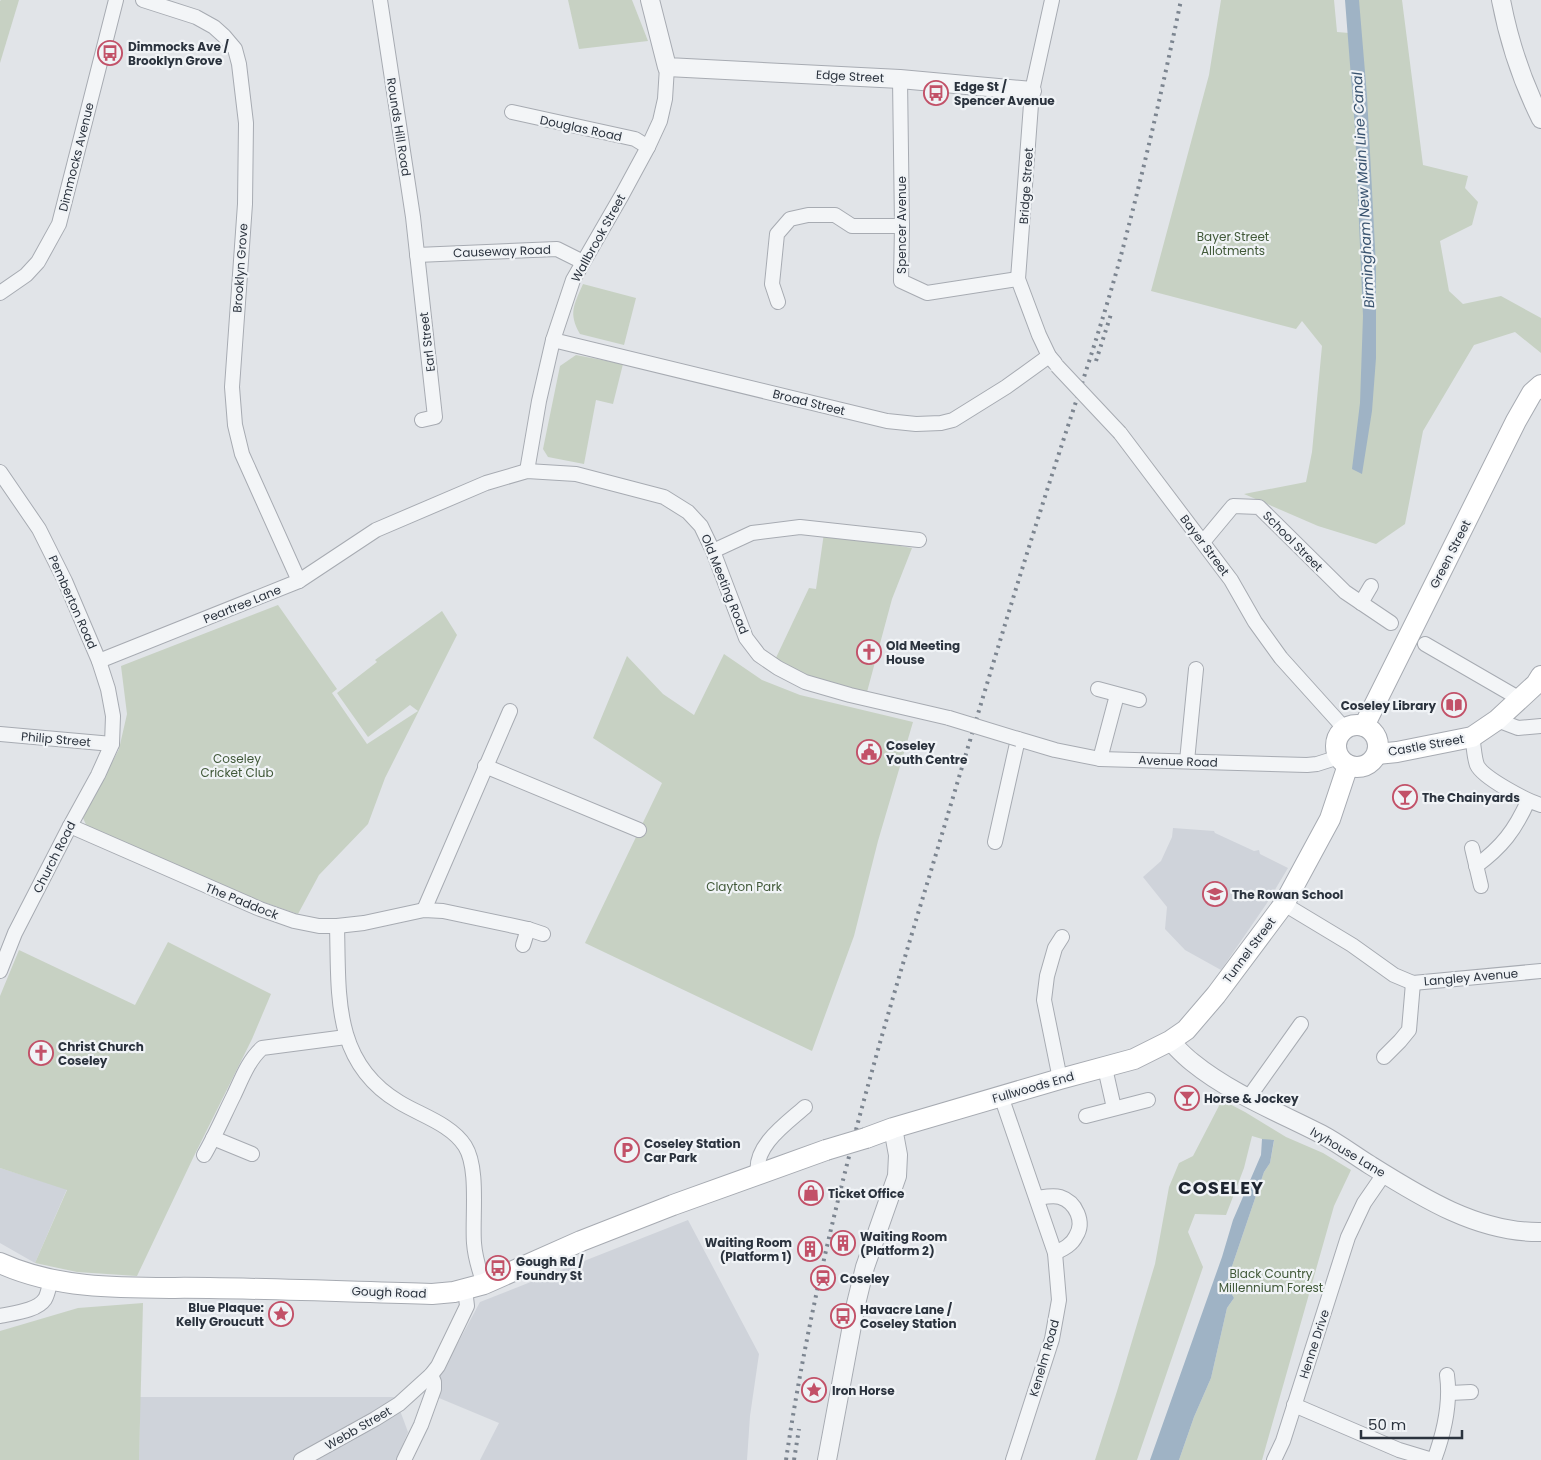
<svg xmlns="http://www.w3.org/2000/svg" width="1541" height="1460" font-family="Poppins,sans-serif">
	<rect width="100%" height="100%" fill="#e1e4e8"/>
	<g fill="#cfd3da">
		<path d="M1173,828L1214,831L1215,833L1254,851L1259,850L1260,854L1288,868L1267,903L1221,970L1185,950L1165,929L1167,907L1143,877L1161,861L1172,837Z"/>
		<path d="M0,1168L67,1189L35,1263L0,1243Z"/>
		<path d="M688,1220L759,1354L750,1416L747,1460H480L499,1423L439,1398L438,1380L480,1302Z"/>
		<path d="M140,1397H395L408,1432L396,1460H139Z"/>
	</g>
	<g fill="#c7d1c3">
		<path d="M1,0H19L0,63V1Z"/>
		<path d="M568,0H632L648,41L579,49Z"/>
		<path d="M1221,0H1334L1337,32L1361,34L1358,0H1402L1423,165L1468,176L1465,188L1478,202L1472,225L1440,241L1449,291L1463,304L1501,296L1541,318V353L1515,332L1474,345L1423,431L1405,524L1376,544L1318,526L1244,494L1306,482L1312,452L1322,346L1302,321L1296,329L1151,291L1209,75Z"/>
		<path d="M583,284L636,298L624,345L580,334C568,313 574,305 583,284Z"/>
		<path d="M576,355L623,364L613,404L596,400L584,464L548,457L543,449L560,366Z"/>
		<path d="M824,533L912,548L892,599L867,692L807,676L774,662L809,588L816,589Z"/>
		<path d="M278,605L337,689L332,693L367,744L418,711L410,705L368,737L337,693L377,662L375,660L442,611L457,635L385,778L368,824L319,875L298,914L194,878L88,829L83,818L119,749L127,714L121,666Z"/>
		<path d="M724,654L762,680L800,695L913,722L878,841L854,936L812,1051L585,943L662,783L593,738L627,656L663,694L694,715Z"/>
		<path d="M168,942L271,994L252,1039L194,1156L137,1276L77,1272L35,1263L67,1190L0,1168V996L19,950L135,1005Z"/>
		<path d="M1222,1100L1245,1112L1286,1137L1323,1153L1351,1170L1334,1206L1262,1460H1179L1194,1417L1211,1378L1227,1308L1234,1298L1226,1284L1264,1172L1270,1163L1274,1141H1269L1252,1136L1244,1168L1226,1215L1195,1214L1188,1232L1203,1267L1137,1460H1095L1118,1388L1155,1264L1169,1187L1179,1163L1193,1156Z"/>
		<path d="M143,1303L139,1460H0V1331L78,1308Z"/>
	</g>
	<g fill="#9fb3c5">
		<path d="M1345,0H1359L1367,96L1376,266V358L1372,411L1362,474L1352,469L1360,403L1363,316L1355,129Z"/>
		<path d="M1262,1139L1274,1140L1270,1163L1264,1172L1226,1284L1234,1298L1227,1308L1211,1378L1194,1417L1179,1460H1150L1222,1257L1233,1220L1261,1155Z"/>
	</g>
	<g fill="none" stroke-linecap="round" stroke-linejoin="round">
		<defs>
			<g id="minor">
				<path d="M143,0L196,17L214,27L224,36L235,49L239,64L246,123L245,204L232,387L235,425L242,454L299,581"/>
				<path d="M380,0L413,217L435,417L422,420"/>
				<path d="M1052,0L1032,91L1018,279L1039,335L1049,356L1055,363"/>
				<path d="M900,79L902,226L901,281L927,293L1018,279"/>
				<path d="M512,112L635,139L648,147"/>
				<path d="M417,255L557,249L583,262"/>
				<path d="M0,293L26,275L38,262L59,224L116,0"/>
				<path d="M778,302L772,284L777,234L790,219L808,215H835L852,226H902"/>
				<path d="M553,340L887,421L916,424L941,423L953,420L1006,387L1049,356"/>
				<path d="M1120,433L1231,580L1255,622L1281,658L1345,729"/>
				<path d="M527,471L539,401L553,340L573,280L622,195L648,147L660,121L665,99L667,67"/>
				<path d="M0,472L39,529L65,581L99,661L108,689L113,716L112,744L98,775L70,826L15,933L0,971"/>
				<path d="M1203,542L1233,506L1259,507L1345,592L1391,623"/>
				<path d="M713,551L752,533L800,527L919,540"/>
				<path d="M1361,603L1371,586"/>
				<path d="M1425,644L1520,699"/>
				<path d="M99,661L299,581L376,530L486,483L527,471L576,474L664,497L688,512L701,526L713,551L746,638L759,655L778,668L805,682L850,695L949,718"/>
				<path d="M1098,689L1139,700"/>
				<path d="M1497,720L1518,728L1541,726"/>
				<path d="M0,734L112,744"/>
				<path d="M1472,737C1474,746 1474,757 1477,765C1483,778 1527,801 1541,805"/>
				<path d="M1100,759L1117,695"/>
				<path d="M1187,761L1196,669"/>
				<path d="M485,766L639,830"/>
				<path d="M70,826L260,909L294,921L319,926H337L364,923L424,910L443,911L528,929L543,934"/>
				<path d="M995,842L1018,739L1055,750L1100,759L1307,765L1317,764L1339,757"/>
				<path d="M1472,848L1481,886"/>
				<path d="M1476,866C1502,847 1515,830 1528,801"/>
				<path d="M1284,904L1352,945L1394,975L1413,983L1541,971"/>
				<path d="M424,910L510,711"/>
				<path d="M337,926C339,994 332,1062 399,1102C420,1115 451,1124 465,1146C479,1168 472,1217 474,1243C475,1257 479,1270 484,1284"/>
				<path d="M523,945L528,929"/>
				<path d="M1384,1057L1400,1041L1409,1030L1413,983"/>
				<path d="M1105,1068L1114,1108"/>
				<path d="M1060,1079L1044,1000L1047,976L1055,948L1062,937"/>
				<path d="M1001,1096L1055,1253L1059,1300L1052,1339L1013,1460"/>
				<path d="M1249,1097L1301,1024"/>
				<path d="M1086,1116L1148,1100"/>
				<path d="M213,1138L252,1154"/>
				<path d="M204,1155C215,1136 224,1115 234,1095C242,1078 248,1061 262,1048L346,1037"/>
				<path d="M758,1174C753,1146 787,1123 805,1107"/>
				<path d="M1037,1198C1044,1197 1053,1195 1060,1197C1076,1202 1085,1222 1076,1236C1072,1245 1063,1249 1055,1253"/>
				<path d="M0,1316C13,1313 37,1311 45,1299C48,1294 49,1286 51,1280"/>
				<path d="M1450,1393L1471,1392"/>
				<path d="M1294,1405L1399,1450L1432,1460"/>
				<path d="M301,1460L375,1419L399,1404L431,1375L438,1366L467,1306L465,1289"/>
				<path d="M404,1460L421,1425L434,1389V1382L431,1375"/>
				<path d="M1274,1460L1283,1441L1348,1237L1364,1203L1384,1174"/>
				<path d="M1434,1460C1444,1433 1451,1404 1447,1375"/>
			</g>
			<g id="tertiary">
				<path d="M650,0L667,67L900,79L1032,91"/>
				<path d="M1501,0C1509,42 1522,81 1541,119"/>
				<path d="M1170,1041C1177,1048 1184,1056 1192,1062C1230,1093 1278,1112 1321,1134C1338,1143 1354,1155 1370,1165C1421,1197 1478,1233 1541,1232"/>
				<path d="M827,1460L856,1304L865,1267L897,1176L898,1155L893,1128"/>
			</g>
			<g id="secondary">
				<circle cx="1357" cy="746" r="21"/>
				<path d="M1364,726L1516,421L1532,393L1541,385"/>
				<path d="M1377,754L1397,752L1472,737L1497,720L1536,684L1541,676"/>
				<path d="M866,1138L893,1128L1060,1079L1134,1059L1170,1041L1186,1030L1216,995L1284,904L1330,819L1348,765"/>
				<path d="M0,1263C66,1293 139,1287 209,1288C283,1289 358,1292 432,1294L454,1292L484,1284L581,1241L673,1205L826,1150"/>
			</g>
		</defs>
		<use href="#minor" stroke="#a7abb2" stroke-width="16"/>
		<use href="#tertiary" stroke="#a7abb2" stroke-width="20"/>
		<use href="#secondary" stroke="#a7abb2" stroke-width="22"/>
		<use href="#minor" stroke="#f3f5f7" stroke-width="14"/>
		<use href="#tertiary" stroke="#f3f5f7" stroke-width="18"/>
		<use href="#secondary" stroke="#fff" stroke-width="20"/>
		<g stroke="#7c8590" stroke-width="4" stroke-dasharray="2.5 5" stroke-linecap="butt">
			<path d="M1096,361L1112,311"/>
			<path d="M786,1460C815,1264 869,1074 927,884C965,758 1002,631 1042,506C1068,424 1097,342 1120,259C1143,173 1163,87 1181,0"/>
			<path d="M794,1460L799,1429"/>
		</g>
		<defs>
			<g id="minor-bridge">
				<path d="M1057,366L1120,433"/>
				<path d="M949,718L1018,739"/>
			</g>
			<path id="secondary-bridge" d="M826,1150L866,1138"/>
		</defs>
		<use href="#minor-bridge" stroke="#a7abb2" stroke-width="16" stroke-linecap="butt"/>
		<use href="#secondary-bridge" stroke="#a7abb2" stroke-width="22" stroke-linecap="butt"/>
		<use href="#minor-bridge" stroke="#f3f5f7" stroke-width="14"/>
		<use href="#secondary-bridge" stroke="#fff" stroke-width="20"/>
	</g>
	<defs>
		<symbol id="bus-ring" viewBox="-11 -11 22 22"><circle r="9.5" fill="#f0f3f6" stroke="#c25168" stroke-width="1.5"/><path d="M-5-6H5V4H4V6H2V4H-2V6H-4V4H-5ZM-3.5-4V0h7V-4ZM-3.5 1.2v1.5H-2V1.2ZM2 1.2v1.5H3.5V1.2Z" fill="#c25168"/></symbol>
		<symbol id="church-ring" viewBox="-11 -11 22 22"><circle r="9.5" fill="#f0f3f6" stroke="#c25168" stroke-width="1.5"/><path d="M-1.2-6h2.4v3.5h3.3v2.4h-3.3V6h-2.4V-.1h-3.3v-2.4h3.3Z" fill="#c25168"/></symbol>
		<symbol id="library-ring" viewBox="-11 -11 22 22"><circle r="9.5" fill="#f0f3f6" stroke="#c25168" stroke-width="1.5"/><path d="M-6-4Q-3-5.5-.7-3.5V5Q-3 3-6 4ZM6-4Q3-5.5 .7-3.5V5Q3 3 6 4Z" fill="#c25168"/></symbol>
		<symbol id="civic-ring" viewBox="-11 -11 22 22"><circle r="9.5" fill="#f0f3f6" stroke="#c25168" stroke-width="1.5"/><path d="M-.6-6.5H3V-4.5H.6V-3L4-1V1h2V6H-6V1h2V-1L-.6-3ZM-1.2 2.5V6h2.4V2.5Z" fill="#c25168"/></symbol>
		<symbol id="bar-ring" viewBox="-11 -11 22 22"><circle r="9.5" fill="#f0f3f6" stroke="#c25168" stroke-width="1.5"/><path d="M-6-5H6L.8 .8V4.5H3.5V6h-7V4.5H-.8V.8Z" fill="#c25168"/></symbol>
		<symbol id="school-ring" viewBox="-11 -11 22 22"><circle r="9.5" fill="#f0f3f6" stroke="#c25168" stroke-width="1.5"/><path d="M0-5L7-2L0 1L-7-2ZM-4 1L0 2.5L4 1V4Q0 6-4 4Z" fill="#c25168"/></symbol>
		<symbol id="parking-ring" viewBox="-11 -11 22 22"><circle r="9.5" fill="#f0f3f6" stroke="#c25168" stroke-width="1.5"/><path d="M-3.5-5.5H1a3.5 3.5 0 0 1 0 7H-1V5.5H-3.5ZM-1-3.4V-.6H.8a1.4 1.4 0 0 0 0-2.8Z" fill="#c25168"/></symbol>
		<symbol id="shop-ring" viewBox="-11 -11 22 22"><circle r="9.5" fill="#f0f3f6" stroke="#c25168" stroke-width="1.5"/><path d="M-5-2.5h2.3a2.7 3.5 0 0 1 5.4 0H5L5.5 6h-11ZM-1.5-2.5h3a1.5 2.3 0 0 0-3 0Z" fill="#c25168"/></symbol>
		<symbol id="building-ring" viewBox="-11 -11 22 22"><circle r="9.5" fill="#f0f3f6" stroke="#c25168" stroke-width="1.5"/><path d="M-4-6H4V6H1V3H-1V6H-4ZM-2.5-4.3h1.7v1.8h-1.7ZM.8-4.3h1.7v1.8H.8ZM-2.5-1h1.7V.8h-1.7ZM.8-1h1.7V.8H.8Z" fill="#c25168"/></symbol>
		<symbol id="station-ring" viewBox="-11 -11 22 22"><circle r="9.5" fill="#f0f3f6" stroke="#c25168" stroke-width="1.5"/><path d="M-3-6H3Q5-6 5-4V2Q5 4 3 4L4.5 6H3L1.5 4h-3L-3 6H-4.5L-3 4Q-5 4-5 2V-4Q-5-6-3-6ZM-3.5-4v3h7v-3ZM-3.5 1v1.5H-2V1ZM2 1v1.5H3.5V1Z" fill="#c25168"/></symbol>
		<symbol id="sight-ring" viewBox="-11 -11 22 22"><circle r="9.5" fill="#f0f3f6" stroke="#c25168" stroke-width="1.5"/><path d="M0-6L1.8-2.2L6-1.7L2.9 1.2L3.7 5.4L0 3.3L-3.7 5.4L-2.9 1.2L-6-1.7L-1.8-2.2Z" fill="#c25168"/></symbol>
	</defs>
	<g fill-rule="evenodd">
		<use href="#bus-ring" x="96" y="39" width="28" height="28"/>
		<use href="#bus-ring" x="922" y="79" width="28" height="28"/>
		<use href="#church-ring" x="855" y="638" width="28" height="28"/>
		<use href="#library-ring" x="1440" y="691" width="28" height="28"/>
		<use href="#civic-ring" x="855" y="738" width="28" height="28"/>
		<use href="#bar-ring" x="1391" y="783" width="28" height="28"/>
		<use href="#school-ring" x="1201" y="880" width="28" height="28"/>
		<use href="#church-ring" x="27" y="1039" width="28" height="28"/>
		<use href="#bar-ring" x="1173" y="1084" width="28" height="28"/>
		<use href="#parking-ring" x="613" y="1136" width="28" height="28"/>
		<use href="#shop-ring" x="797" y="1179" width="28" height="28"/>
		<use href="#building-ring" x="829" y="1229" width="28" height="28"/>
		<use href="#building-ring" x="796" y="1235" width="28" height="28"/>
		<use href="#bus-ring" x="484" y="1254" width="28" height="28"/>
		<use href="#station-ring" x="809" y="1264" width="28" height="28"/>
		<use href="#sight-ring" x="267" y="1300" width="28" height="28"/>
		<use href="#bus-ring" x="829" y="1302" width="28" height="28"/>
		<use href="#sight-ring" x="800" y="1376" width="28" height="28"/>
	</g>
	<g text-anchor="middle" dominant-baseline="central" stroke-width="4.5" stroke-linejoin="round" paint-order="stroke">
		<g font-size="12" font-weight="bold" fill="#2b333e" stroke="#f0f3f6" text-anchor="start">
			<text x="128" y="46">Dimmocks Ave /<tspan x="128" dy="14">Brooklyn Grove</tspan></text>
			<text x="954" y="86">Edge St /<tspan x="954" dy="14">Spencer Avenue</tspan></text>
			<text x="886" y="645">Old Meeting<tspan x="886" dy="14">House</tspan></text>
			<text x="1436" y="705" text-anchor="end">Coseley Library</text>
			<text x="886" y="745">Coseley<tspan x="886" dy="14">Youth Centre</tspan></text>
			<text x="1422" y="797">The Chainyards</text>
			<text x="1232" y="894">The Rowan School</text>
			<text x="58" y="1046">Christ Church<tspan x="58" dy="14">Coseley</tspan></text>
			<text x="1204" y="1098">Horse &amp; Jockey</text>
			<text x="644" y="1143">Coseley Station<tspan x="644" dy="14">Car Park</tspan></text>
			<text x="828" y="1193">Ticket Office</text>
			<text x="860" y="1236">Waiting Room<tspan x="860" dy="14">(Platform 2)</tspan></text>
			<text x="792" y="1242" text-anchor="end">Waiting Room<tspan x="792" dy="14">(Platform 1)</tspan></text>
			<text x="516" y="1261">Gough Rd /<tspan x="516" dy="14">Foundry St</tspan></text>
			<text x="840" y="1278">Coseley</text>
			<text x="264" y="1307" text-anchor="end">Blue Plaque:<tspan x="264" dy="14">Kelly Groucutt</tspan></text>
			<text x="860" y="1309">Havacre Lane /<tspan x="860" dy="14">Coseley Station</tspan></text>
			<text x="832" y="1390">Iron Horse</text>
		</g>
		<g font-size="12" fill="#2b333e" stroke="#f0f3f6">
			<text transform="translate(850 76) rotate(3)">Edge Street</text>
			<text transform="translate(399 127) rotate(81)">Rounds Hill Road</text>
			<text transform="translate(581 128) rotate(12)">Douglas Road</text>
			<text transform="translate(76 157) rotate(-76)">Dimmocks Avenue</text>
			<text transform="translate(1026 186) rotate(-86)">Bridge Street</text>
			<text transform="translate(901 225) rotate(-90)">Spencer Avenue</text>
			<text transform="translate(598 238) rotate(-61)">Wallbrook Street</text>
			<text transform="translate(502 251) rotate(-2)">Causeway Road</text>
			<text transform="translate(240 268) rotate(-86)">Brooklyn Grove</text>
			<text transform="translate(427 342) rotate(-97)">Earl Street</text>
			<text transform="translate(809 402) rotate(14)">Broad Street</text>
			<text transform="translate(1293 541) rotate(45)">School Street</text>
			<text transform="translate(1205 545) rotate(53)">Bayer Street</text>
			<text transform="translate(1450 554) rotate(-63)">Green Street</text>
			<text transform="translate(725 584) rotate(68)">Old Meeting Road</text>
			<text transform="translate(73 602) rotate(66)">Pemberton Road</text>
			<text transform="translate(242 604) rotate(-22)">Peartree Lane</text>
			<text transform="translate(56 739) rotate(5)">Philip Street</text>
			<text transform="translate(1426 745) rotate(-10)">Castle Street</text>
			<text transform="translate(1178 761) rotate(2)">Avenue Road</text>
			<text transform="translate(54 857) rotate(-63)">Church Road</text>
			<text transform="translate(242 901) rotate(22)">The Paddock</text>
			<text transform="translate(1249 950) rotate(-53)">Tunnel Street</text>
			<text transform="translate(1471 977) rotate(-5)">Langley Avenue</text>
			<text transform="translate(1033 1087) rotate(-16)">Fullwoods End</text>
			<text transform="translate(1348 1152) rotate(31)">Ivyhouse Lane</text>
			<text transform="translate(389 1292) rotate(2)">Gough Road</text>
			<text transform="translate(1314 1344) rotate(-72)">Henne Drive</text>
			<text transform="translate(1044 1358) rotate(-74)">Kenelm Road</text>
			<text transform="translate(358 1428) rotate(-30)">Webb Street</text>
		</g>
		<g font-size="12" fill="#415939" stroke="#f0f3f6">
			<text x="1233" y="236">Bayer Street<tspan x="1233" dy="14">Allotments</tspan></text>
			<text x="237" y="758">Coseley<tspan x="237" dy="14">Cricket Club</tspan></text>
			<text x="744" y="886">Clayton Park</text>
			<text x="1271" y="1273">Black Country<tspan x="1271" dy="14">Millennium Forest</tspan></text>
		</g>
		<g font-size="14" font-style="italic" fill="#39536f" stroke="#f0f3f6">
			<text transform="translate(1363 190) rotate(-93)">Birmingham New Main Line Canal</text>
		</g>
		<g font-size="18" font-weight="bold" letter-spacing="1" fill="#1d242f" stroke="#f0f3f6">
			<text x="1221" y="1187">COSELEY</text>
		</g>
	</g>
	<path d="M1361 1430v8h101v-8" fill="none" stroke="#2b333e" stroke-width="2.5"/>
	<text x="1368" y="1430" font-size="15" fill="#2b333e" stroke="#f0f3f6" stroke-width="4" paint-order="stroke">50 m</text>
</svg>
